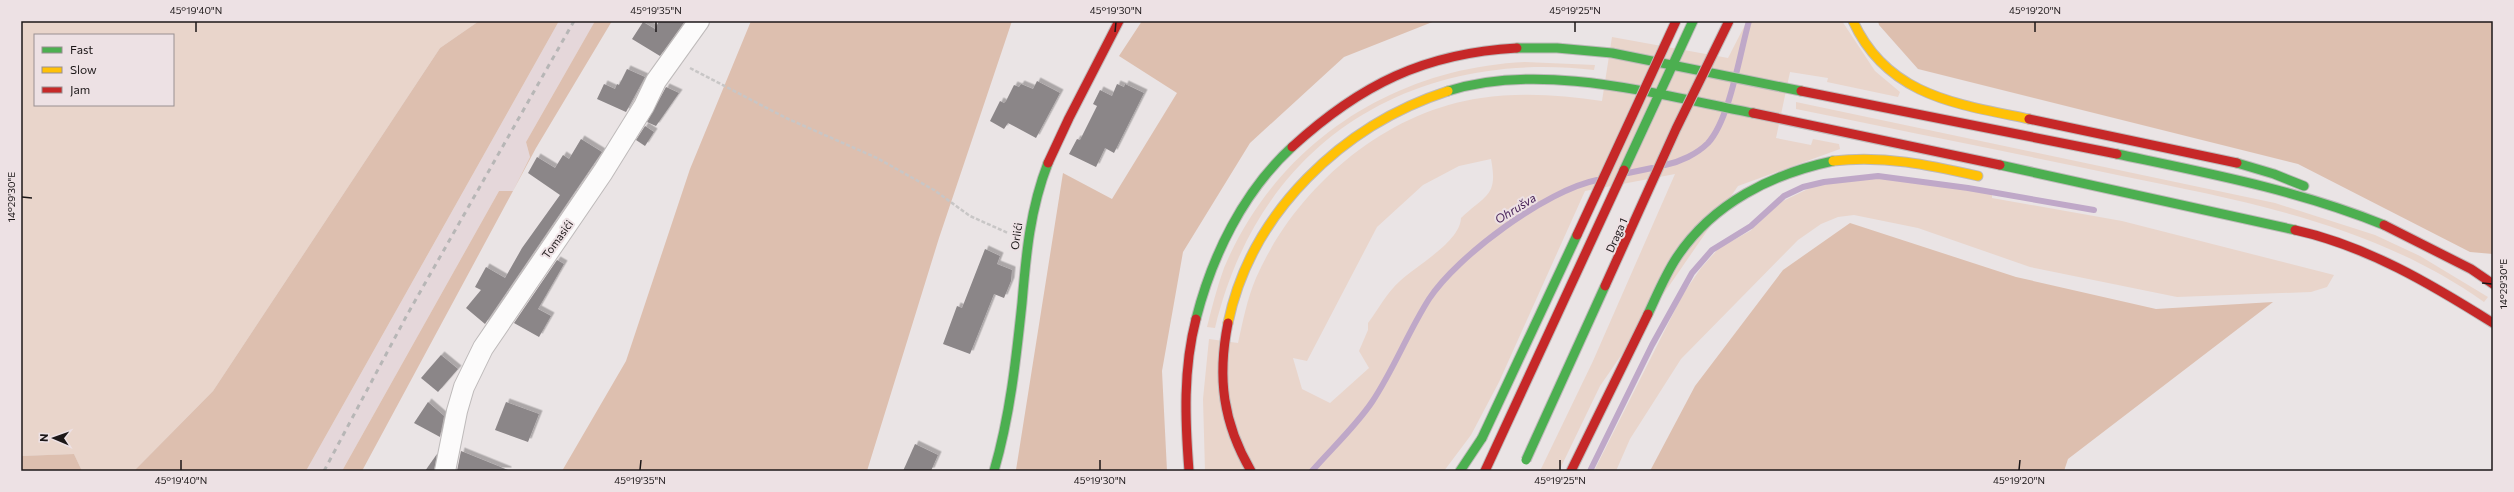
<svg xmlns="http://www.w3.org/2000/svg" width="2514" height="492" font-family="Commissioner,sans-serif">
	<defs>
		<filter id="shadow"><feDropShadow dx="3.5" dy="-3.5" stdDeviation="0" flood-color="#0004"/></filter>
	</defs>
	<rect width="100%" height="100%" fill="#eae4e5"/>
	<path fill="#e5d7da" d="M559,21H595L526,142L530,157L513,191H499L342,471H306Z"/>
	<g fill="#e9d5cb" fill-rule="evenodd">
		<path d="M21,21H479L440,48L213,391L134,471H82L74,454L21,456ZM35,35H173V105H35Z"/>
		<path d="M1747,21H1842L1875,71L1900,92L1898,97L1827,82L1828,78L1790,72L1776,138L1811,145L1813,139L1839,144L1840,149L1738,186L1600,386L1559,471H1540L1593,361L1675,174L1585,191L1499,382L1471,435L1444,471H1205L1203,399L1209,339L1238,343C1243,321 1247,299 1256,278C1295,189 1383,112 1481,98C1522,92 1562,95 1602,101L1612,37L1728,58ZM1491,159C1498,196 1487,194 1461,218C1460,242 1417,265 1400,281C1387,292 1378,310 1368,323V330L1359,351L1369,368L1330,403L1302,389L1293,358L1307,361L1377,227L1423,185L1459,166Z"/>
		<path d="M1525,62L1595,65L1594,70C1409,49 1259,143 1215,328L1207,327C1212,307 1217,287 1224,268C1276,144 1393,68 1525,62Z"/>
		<path d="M1796,102L2275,203L2375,235L2420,256L2488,297L2484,302C2375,225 2249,202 2122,176C2013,153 1904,131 1796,109Z"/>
		<path d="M1884,178L1992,194V198L2122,221L2334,275L2327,287L2311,292L2177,297L2030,267L1918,228L1854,215L1838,217L1821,224L1798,240L1681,359L1630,439L1616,471H1594L1683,294L1701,268L1719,248L1750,231L1781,202L1814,186L1859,179Z"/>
	</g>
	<g fill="#ddbfaf">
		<path d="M479,21H559L306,471H134L213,391L440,48Z"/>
		<path d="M595,21H612L536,148L513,191L362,471H342L499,191H513L530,157L526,142Z"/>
		<path d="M751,21H1012L939,238L867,471H562L626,361L690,169Z"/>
		<path d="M1142,21H1435L1344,57L1250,143L1183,252L1162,371L1167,471L1016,470L1063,173L1112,199L1177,93L1119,56Z"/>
		<path d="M1878,21H2493V254L2470,252L2298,164L1918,69L1879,25Z"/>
		<path d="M1850,223L2016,277L2156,309L2273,302L2068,459L2064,471H1650L1695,386L1783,270Z"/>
		<path d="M74,454L82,471H21V456Z"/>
	</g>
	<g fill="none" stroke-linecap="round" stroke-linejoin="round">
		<g stroke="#bfa8c8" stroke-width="6">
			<path d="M1665,165C1680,162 1697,154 1708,143C1730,119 1740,52 1749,21"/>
			<path d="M1628,173L1652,168"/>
			<path d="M1312,471C1332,448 1355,427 1372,402C1394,369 1408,332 1429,299C1458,255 1547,190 1597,180"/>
			<path d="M1590,471L1652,345L1692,273L1712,250L1751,226L1784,196L1803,187L1824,182L1878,176L1968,188L2094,210"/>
		</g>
	</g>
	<g fill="#8b8688" filter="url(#shadow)">
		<path d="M659,21H685L660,56L632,39L643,22L655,29Z"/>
		<path d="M627,69L645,77L626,112L597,99L604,84L615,89L617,84L619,85Z"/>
		<path d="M1037,81L1060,93L1036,138L1008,123L1004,129L990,121L1000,101L1004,103L1006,101L1014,85L1019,87L1021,84L1033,89Z"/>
		<path d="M1117,84L1124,87L1125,84L1144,93L1114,153L1105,148L1096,167L1069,154L1077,139L1080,140L1097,106L1093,104L1100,90L1112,96Z"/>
		<path d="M666,87L679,93L656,126L647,122Z"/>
		<path d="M645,126L654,132L645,146L636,140Z"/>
		<path d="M581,139L602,152L485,324L466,308L481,290L475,287L486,267L505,278L522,248L560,195L528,173L537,157L555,168L563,155L569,159Z"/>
		<path d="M985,249L1000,256L997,264L1012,270L1011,281L1004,298L994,294L970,354L943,344L957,306L962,308Z"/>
		<path d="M557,260L564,264L538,309L551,316L539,337L514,323Z"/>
		<path d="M441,355L458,369L438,392L421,378Z"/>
		<path d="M428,402L444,416L440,437L414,423Z"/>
		<path d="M506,402L539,414L528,442L495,430Z"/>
		<path d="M915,444L938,455L931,471H903Z"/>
		<path d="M461,451L508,470V471H457Z"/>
		<path d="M437,454L434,471H425Z"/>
	</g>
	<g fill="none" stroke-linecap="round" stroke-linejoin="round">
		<defs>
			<path id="street" d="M445,471L457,411L464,387L483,348L603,172L644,106L656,81L699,21"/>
			<g id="fast">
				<path d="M1517,48H1557L1612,53L1801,91"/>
				<path d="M1448,91C1542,61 1659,95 1753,113"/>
				<path d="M2117,154C2207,173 2298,190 2384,225"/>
				<path d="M2237,163L2274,174L2304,186"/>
				<path d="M2000,165L2295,230"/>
				<path d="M1624,170L1693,21"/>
				<path d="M1648,314C1657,295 1665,275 1677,257C1713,203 1772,174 1833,161"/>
				<path d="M1196,319C1212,256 1243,192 1292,147"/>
				<path d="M994,471C1010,416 1016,360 1022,303C1026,255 1030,209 1048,163"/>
				<path d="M1460,471L1482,438"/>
			</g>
			<g id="slow">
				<path d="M1853,21C1887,96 1957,104 2029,119"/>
				<path d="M1833,161C1884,155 1929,165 1978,176"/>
				<path d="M1228,323C1251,212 1343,125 1448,91"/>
			</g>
			<g id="jam">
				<path d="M1801,91L2117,154"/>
				<path d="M1753,113L2000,165"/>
				<path d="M2029,119L2237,163"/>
				<path d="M1292,147C1360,85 1424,53 1517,48"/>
				<path d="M1048,163L1069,118L1119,21"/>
				<path d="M2384,225L2471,269L2493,284"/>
				<path d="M2295,230C2367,246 2431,284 2493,323"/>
				<path d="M1228,323C1217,378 1223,423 1251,471"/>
				<path d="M1189,471C1185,420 1183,369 1196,319"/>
				<path d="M1485,471L1624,170"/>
				<path d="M1571,471L1648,314"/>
			</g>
		</defs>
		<use href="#street" stroke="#bebaba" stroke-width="22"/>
		<use href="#fast" stroke="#bebaba" stroke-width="11"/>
		<use href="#slow" stroke="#bebaba" stroke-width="11"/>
		<use href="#jam" stroke="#bebaba" stroke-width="11"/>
		<path stroke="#c8c6c6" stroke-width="2.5" stroke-dasharray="4 2" stroke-linecap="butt" d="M690,68L786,118L877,158L934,190L970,216L1008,233"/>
		<use href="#street" stroke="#fcfbfb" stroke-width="20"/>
		<use href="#fast" stroke="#4caf50" stroke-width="9"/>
		<use href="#slow" stroke="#ffc107" stroke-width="9"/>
		<use href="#jam" stroke="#c62828" stroke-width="9"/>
		<path stroke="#b7b6b6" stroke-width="3" stroke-dasharray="5 5" stroke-linecap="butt" d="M324,471L407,315L574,21"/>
		<defs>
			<g id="fast-bridge">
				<path d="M1482,438L1577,235"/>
				<path d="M1526,460L1605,286"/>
			</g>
			<g id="jam-bridge">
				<path d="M1577,235L1676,21"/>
				<path d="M1605,286L1676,129L1729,21"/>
			</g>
		</defs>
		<use href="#fast-bridge" stroke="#bebaba" stroke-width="11" stroke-linecap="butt"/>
		<use href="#jam-bridge" stroke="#bebaba" stroke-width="11" stroke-linecap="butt"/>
		<use href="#fast-bridge" stroke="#4caf50" stroke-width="9"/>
		<use href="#jam-bridge" stroke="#c62828" stroke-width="9"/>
	</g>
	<path fill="none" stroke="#1c1718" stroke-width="1.5" d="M196,32V22M656,32V22M1115,32L1116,22M1575,32V22M2035,32V22M22,197L32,198M2482,283L2492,284M181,470V460M640,470L641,460M1100,470V460M1560,470V460M2019,470L2020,460"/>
	<g text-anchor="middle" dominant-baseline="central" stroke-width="4" stroke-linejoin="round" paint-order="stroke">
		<g font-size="11" fill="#1c1718" stroke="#ede1e4">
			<text transform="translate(1616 235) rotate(-66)">Draga 1</text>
			<text transform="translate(1016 236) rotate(-82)">Orlići</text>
			<text transform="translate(557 239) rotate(-54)">Tomasići</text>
		</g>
		<g font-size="12" font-style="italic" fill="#451f56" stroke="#ede1e4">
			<text transform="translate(1515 208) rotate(-32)">Ohrušva</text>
		</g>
	</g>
	<rect width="2514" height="492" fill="none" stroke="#ede1e4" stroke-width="44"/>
	<rect x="34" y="34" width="140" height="72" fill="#ede1e4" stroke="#999092"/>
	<rect x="42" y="47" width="20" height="6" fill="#4caf50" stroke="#999092"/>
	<text x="70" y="54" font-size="12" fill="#1c1718">Fast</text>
	<rect x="42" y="67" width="20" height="6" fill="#ffc107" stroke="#999092"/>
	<text x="70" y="74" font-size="12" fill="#1c1718">Slow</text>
	<rect x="42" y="87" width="20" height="6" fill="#c62828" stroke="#999092"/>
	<text x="70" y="94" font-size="12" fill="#1c1718">Jam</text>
	<g transform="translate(54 438) rotate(272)" stroke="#ede1e4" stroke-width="3" paint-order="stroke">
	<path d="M0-3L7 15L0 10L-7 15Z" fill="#1c1718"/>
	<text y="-6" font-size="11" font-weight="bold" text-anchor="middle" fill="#1c1718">N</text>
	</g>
	<rect x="22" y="22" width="2470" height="448" fill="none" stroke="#1c1718" stroke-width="1.5"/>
	<g font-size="10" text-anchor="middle" fill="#1c1718">
		<text x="196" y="14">45°19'40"N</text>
		<text x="656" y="14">45°19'35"N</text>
		<text x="1116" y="14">45°19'30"N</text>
		<text x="1575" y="14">45°19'25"N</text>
		<text x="2035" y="14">45°19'20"N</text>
		<text transform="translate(11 197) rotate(-90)" y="4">14°29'30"E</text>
		<text transform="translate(2503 284) rotate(-90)" y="4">14°29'30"E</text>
		<text x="181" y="484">45°19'40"N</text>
		<text x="640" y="484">45°19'35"N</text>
		<text x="1100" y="484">45°19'30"N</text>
		<text x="1560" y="484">45°19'25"N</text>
		<text x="2019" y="484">45°19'20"N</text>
	</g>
</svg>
